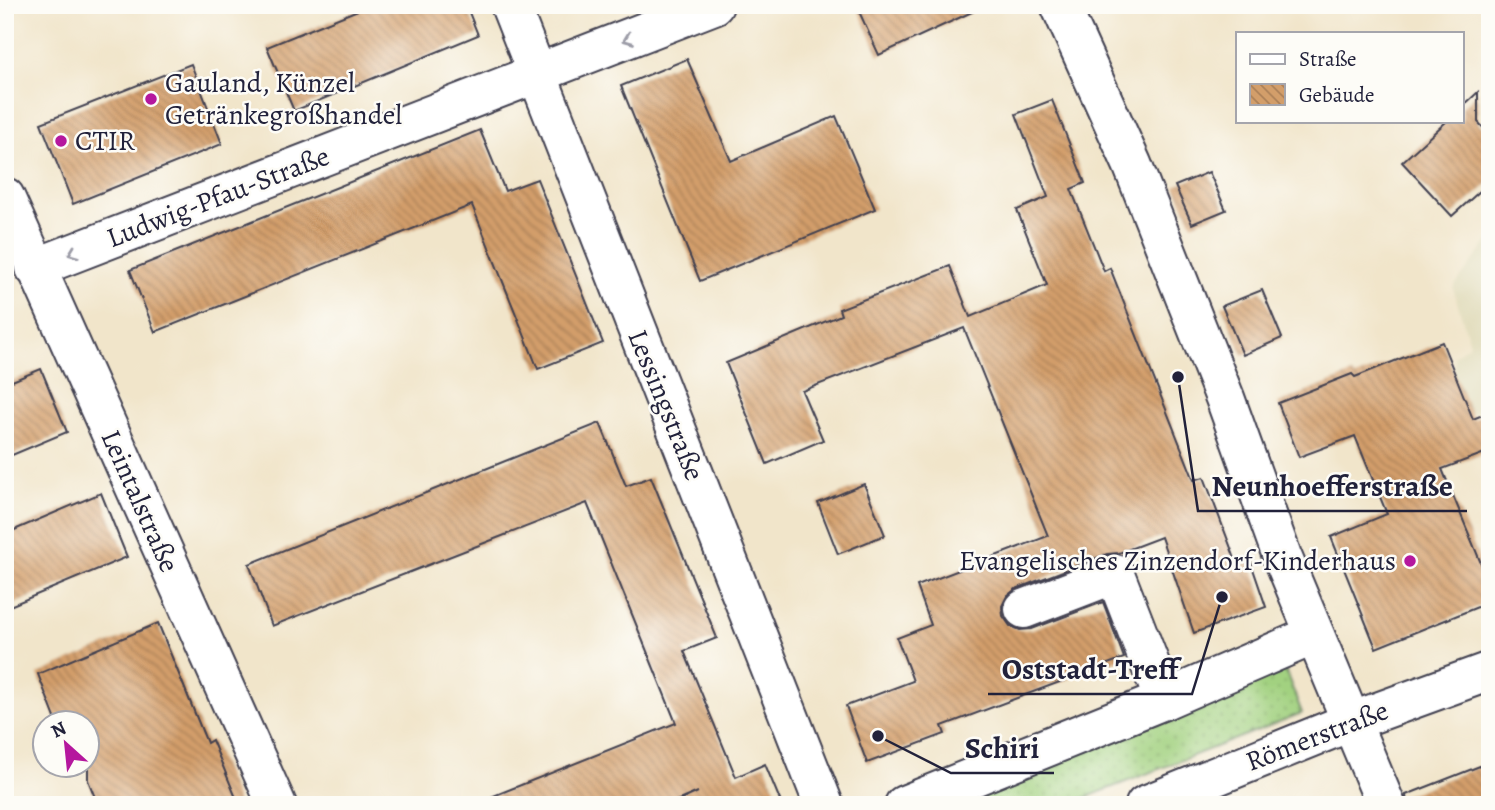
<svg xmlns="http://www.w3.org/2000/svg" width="1495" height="810" font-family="Alegreya,serif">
	<defs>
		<pattern id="grass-dots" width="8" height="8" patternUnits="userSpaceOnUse" patternTransform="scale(1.75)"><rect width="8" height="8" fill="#a2d180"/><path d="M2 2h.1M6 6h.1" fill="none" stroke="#8bb370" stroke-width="1.8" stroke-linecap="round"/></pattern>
		<pattern id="building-back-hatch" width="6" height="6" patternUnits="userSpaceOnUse" patternTransform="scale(1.75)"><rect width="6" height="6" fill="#d39e6a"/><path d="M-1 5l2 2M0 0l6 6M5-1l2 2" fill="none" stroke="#ab8058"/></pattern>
	</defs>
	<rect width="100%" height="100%" fill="#fdfcf7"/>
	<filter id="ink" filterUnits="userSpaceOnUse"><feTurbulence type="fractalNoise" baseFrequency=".0143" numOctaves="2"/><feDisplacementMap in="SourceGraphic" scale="14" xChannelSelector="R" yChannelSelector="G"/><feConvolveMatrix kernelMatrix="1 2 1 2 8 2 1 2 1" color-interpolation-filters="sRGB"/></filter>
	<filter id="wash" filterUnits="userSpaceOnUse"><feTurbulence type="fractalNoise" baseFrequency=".00686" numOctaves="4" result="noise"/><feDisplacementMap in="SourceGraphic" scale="28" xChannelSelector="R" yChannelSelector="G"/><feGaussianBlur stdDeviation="1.57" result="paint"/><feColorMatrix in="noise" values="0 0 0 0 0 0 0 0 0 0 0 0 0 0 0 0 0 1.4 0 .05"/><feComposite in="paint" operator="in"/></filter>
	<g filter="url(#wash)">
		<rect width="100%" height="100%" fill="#f1e5ca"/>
		<path fill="#e1dcbb" d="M1490,239V364L1486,366L1490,376V406L1424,433L1455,380L1454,356L1470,344L1453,288Z"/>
		<path fill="url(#grass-dots)" stroke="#627a5e" stroke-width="2" d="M1282,662L1302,713L1067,805H917Z"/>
		<g id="blocks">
			<g fill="url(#building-back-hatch)">
				<path d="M370,5H466L478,35L294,111L267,47Z"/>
				<path d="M856,5H987L879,55Z"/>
				<path d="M687,59L731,161L836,116L875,209L700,281L621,86Z"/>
				<path d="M191,64L222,144L73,204L41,123Z"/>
				<path d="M1478,92V122L1490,135V182L1452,216L1402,162L1447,121H1462V107Z"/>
				<path d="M1052,100L1085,183L1071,189L1104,271L1110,268L1194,480L1204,477L1237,564L1250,560L1266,607L1194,633L1161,537L1119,553L1107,554L1016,589L1007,596L1002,606L1003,616L1010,626L1020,630L1032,629L1103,602L1124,658L942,726L945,734L867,763L846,706L913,681L897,638L931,625L917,586L1048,536L964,328L802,391L823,440L767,464L726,363L841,315L839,309L950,266L970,317L1047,285L1017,210L1048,197L1016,114Z"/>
				<path d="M480,130L505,191L537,179L603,343L538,369L472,205L155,332L130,270Z"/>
				<path d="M1209,172L1226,210L1192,224L1175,186Z"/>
				<path d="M1262,290L1282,338L1243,355L1222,306Z"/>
				<path d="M1442,342L1473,419L1490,412V451L1442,469L1490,585V602L1376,648L1331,537L1387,514L1355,436L1299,457L1278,403L1352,374L1355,377Z"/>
				<path d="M41,369L67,432L5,458V384Z"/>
				<path d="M600,423L626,486L651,477L717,638L684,651L736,777L765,764L782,805H670L698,792L667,805H477L476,803L676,723L587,503L272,626L249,564Z"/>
				<path d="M864,484L885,535L838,554L818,503Z"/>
				<path d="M101,493L127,557L5,608V534Z"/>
				<path d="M158,623L207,743L212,740L239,805H98L88,780V723H57L38,674Z"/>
				<path d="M1490,762V805H1407L1406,795Z"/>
			</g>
		</g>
	</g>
	<g filter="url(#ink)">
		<use href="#blocks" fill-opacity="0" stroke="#413f50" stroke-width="2"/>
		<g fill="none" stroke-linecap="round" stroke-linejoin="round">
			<defs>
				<g id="minor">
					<path d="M510,5L824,805"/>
					<path d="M1060,5L1132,164L1225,398L1282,556L1386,805"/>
					<path d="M5,197L277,805"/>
					<path d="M35,268L714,5"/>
					<path d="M1024,609L1115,574L1164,700"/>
					<path d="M904,805L1164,700L1314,635"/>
					<path d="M1145,805L1350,722L1490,671"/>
				</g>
			</defs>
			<use href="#minor" stroke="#413f50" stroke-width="42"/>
			<use href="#minor" stroke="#fff" stroke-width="38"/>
		</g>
		<defs><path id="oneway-chevron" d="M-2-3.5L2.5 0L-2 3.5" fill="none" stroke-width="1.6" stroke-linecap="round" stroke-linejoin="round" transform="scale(1.75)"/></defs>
		<g stroke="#9c9ca7">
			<use href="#oneway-chevron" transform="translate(628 39) rotate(159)"/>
			<use href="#oneway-chevron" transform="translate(73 253) rotate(159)"/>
		</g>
	</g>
	<g fill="#b5179e" stroke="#fdfcf7" stroke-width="2.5">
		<circle cx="151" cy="99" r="7"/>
		<circle cx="61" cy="141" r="7"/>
		<circle cx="1410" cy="561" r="7"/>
	</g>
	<g text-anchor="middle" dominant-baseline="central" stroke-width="5" stroke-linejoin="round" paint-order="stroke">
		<g font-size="28" fill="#22223b" stroke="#fdfcf7" text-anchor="start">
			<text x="165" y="83">Gauland, Künzel<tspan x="165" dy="32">Getränkegroßhandel</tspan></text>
			<text x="75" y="141">CTIR</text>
			<text x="1396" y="561" text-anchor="end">Evangelisches Zinzendorf-Kinderhaus</text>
		</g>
		<g font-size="28" fill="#22223b" stroke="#fdfcf7">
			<text transform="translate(218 197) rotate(-21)">Ludwig-Pfau-Straße</text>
			<text transform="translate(666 405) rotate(68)">Lessingstraße</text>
			<text transform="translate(140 501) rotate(66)">Leintalstraße</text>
			<text transform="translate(1317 736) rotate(-21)">Römerstraße</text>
		</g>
	</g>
	<path fill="none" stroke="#22223b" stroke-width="2.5" d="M1178 377L1198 511H1467M1222 597L1192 694H988M878 736L951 773H1054"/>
	<g fill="#22223b" stroke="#fdfcf7" stroke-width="2.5">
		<circle cx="1178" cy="377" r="7"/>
		<circle cx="1222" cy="597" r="7"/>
		<circle cx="878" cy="736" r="7"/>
	</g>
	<g font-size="30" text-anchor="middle" font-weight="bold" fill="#22223b" stroke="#fdfcf7" stroke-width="5" stroke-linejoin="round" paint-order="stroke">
		<text x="1332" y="496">Neunhoefferstraße</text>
		<text x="1090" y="679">Oststadt-Treff</text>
		<text x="1002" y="758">Schiri</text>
	</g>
	<rect width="1495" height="810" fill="none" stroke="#fdfcf7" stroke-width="28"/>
	<rect x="1236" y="32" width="228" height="91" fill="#fdfcf7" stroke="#a5a5ac" stroke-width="2"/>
	<rect x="1250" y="54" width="35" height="10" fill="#ffffff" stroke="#a5a5ac" stroke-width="2"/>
	<text x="1299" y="66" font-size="21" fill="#22223b">Straße</text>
	<rect x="1250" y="84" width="35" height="21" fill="url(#building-back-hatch)" stroke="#a5a5ac" stroke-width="2"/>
	<text x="1299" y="102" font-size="21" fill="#22223b">Gebäude</text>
	<g transform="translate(66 744) rotate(333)"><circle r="33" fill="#fdfcf7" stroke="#a5a5ac" stroke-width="2"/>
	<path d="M0-5L12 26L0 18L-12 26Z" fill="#b5179e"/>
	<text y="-10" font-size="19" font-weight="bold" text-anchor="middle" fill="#22223b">N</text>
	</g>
</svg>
